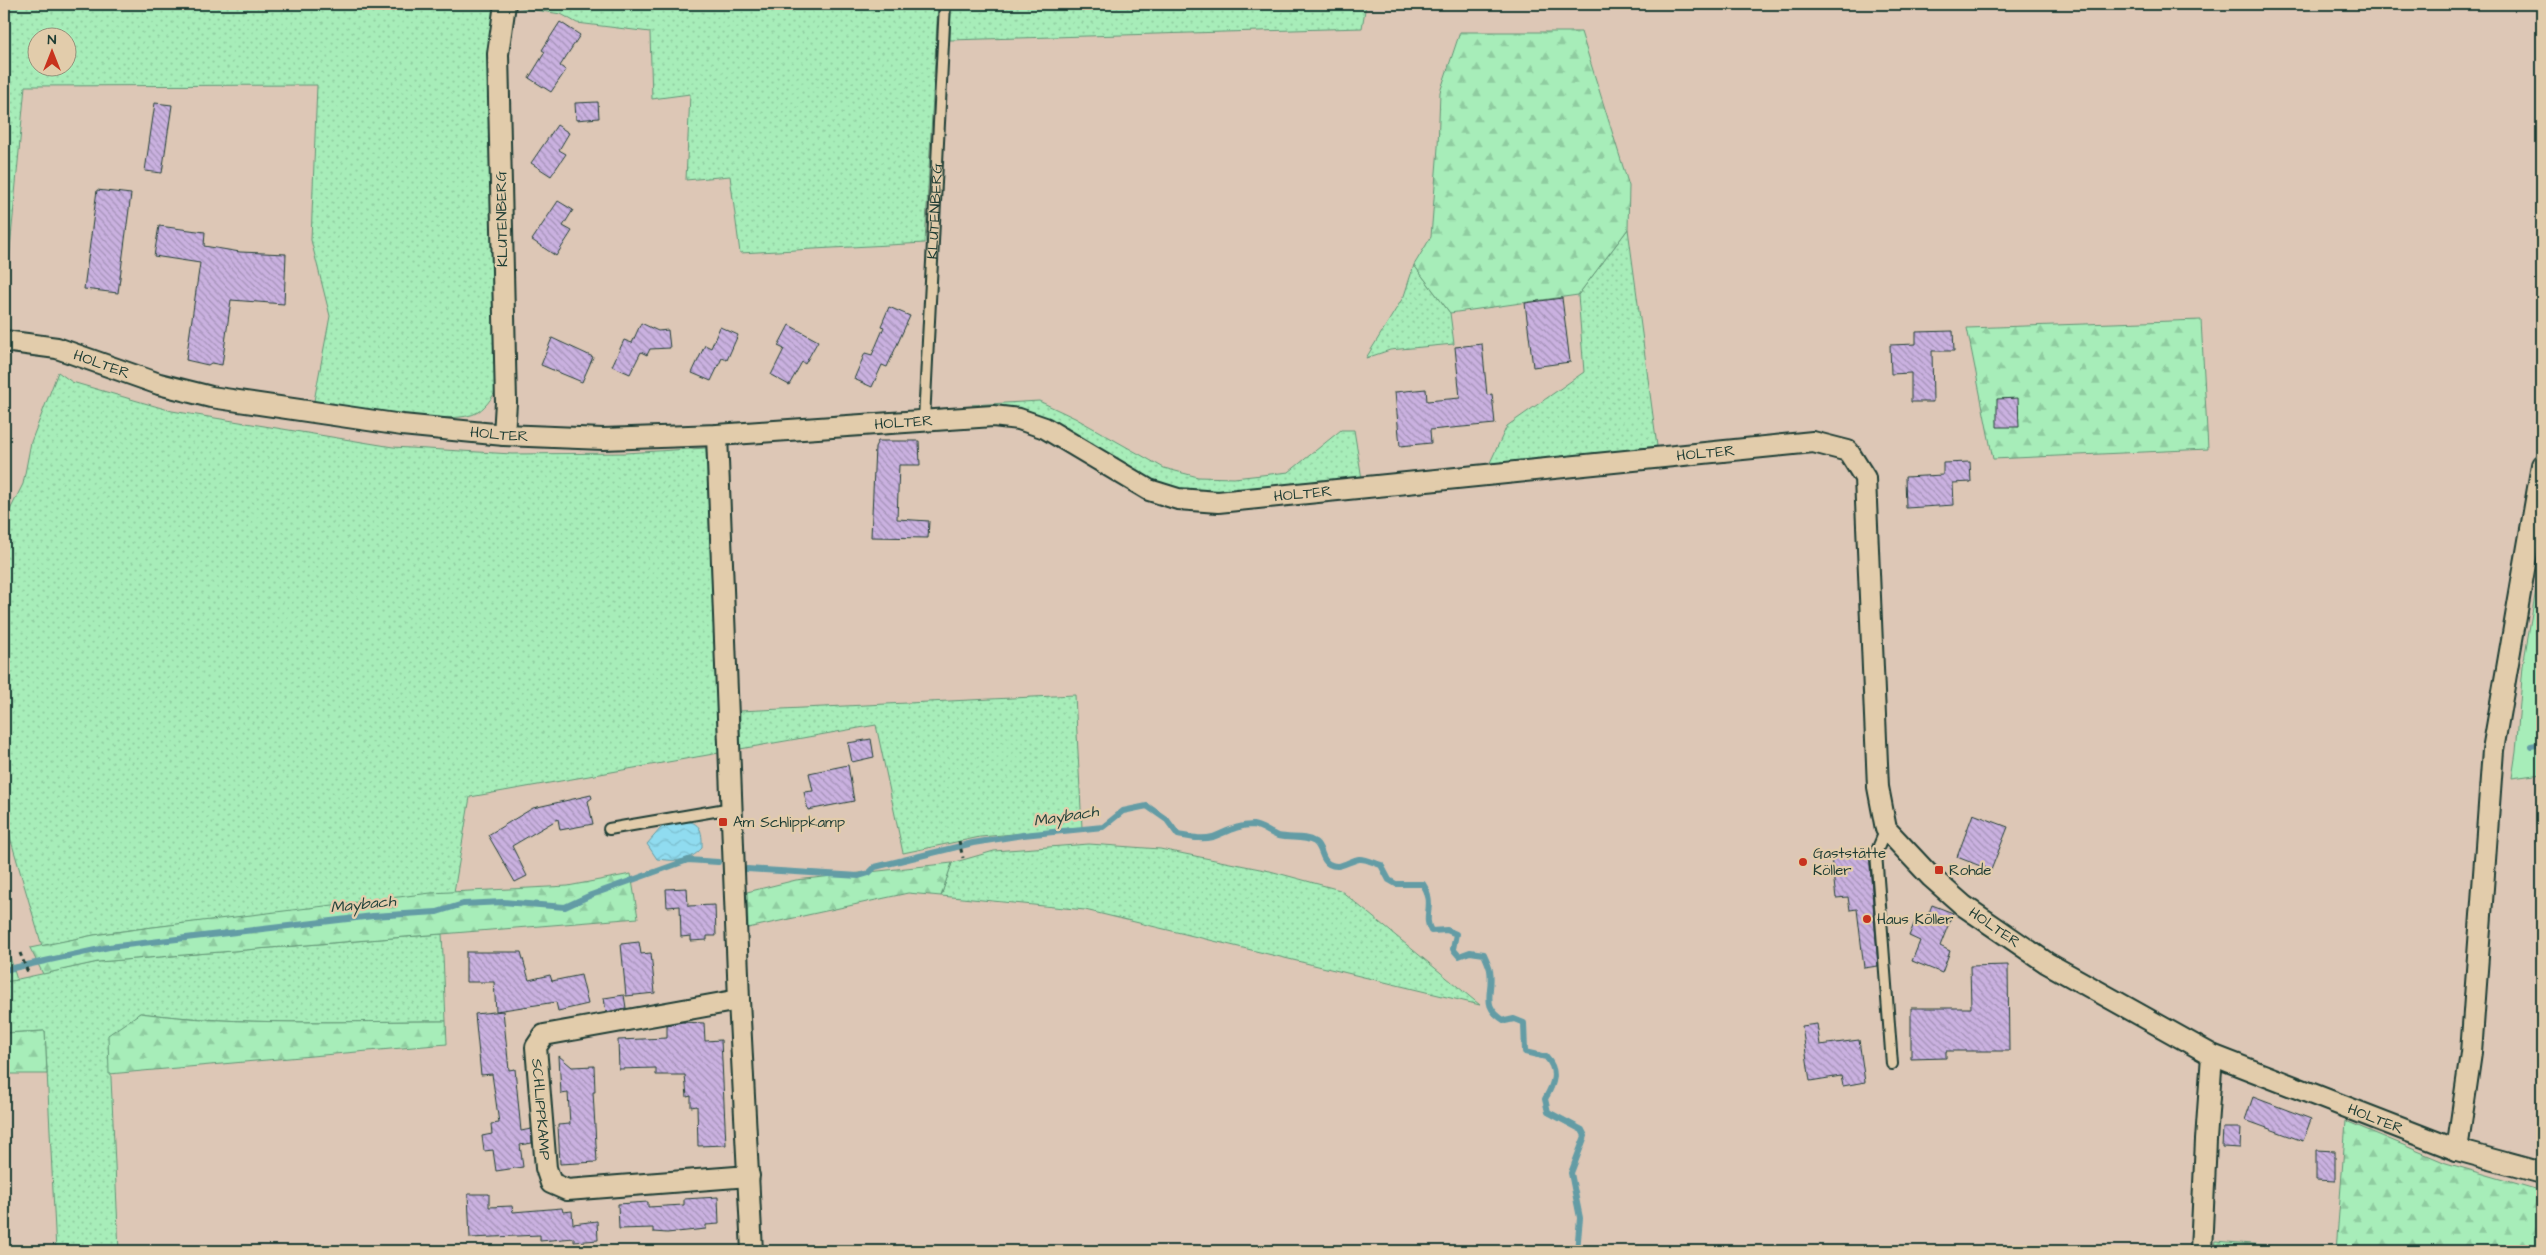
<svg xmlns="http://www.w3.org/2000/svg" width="2546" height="1255" font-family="'Architects Daughter',sans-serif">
	<defs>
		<pattern id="grass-dots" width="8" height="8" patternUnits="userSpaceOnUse" patternTransform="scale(1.25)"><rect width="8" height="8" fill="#a7edb9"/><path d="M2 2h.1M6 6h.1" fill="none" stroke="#8fcca0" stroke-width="1.8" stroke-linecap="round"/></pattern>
		<pattern id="forest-firs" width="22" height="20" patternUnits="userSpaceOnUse" patternTransform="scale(1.25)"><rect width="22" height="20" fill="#a7edb9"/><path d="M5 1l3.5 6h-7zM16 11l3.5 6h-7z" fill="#8fcca0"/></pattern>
		<pattern id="water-waves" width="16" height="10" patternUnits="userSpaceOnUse" patternTransform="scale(1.25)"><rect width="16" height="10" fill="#90dcf0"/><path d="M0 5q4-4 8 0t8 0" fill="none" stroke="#7cbece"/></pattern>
		<pattern id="building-back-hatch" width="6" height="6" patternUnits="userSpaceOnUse" patternTransform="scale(1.25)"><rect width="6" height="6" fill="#cab1e0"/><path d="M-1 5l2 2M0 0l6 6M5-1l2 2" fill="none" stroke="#a391b6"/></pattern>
	</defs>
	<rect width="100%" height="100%" fill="#ddc7b6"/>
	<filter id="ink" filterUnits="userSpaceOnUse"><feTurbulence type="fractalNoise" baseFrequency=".02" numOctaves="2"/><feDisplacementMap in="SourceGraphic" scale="10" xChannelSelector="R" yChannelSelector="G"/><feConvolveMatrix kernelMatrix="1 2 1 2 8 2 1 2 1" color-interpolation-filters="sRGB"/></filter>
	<g filter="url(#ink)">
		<g fill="url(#grass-dots)" stroke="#639576" fill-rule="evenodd">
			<path d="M4,4H496L499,384C494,395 488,405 478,412C455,428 346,406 314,401L330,316L311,240L317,85L25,86L4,314ZM38,38H68V68H38Z"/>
			<path d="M515,4H938L925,243L740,253L730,176L686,180L690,94L652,99L650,32L577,23L561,14L515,7Z"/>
			<path d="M951,4H1366L1362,28L950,40Z"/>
			<path d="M1628,229L1657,446L1488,467L1507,426L1584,372L1578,295Z"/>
			<path d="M1414,265L1450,313L1454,344L1390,350L1366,358L1404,296Z"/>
			<path d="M58,372L72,382L172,411L393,447L512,454L625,453L706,448L719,753L470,797L454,892L145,928L94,935L42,946L4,817V522L23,484L31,442Z"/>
			<path d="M1039,401L1075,418L1164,468L1198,477L1234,478L1289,472L1341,430H1354L1362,479L1205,496L1154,485L1080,436L1032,413L1005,406L972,405Z"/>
			<path d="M1075,695L1082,828L980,837L903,853L876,725L740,749V711Z"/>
			<path d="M1089,844L1160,849L1270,871L1340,890L1480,1005L1085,910L941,896L952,863L994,851Z"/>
			<path d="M442,934L446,1021C344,1021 240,1026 140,1013L109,1035L119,1251H56L45,1031L4,1033V982L98,962Z"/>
		</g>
		<g fill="url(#forest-firs)" stroke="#639576">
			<path d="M1460,32H1581L1629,186L1628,229L1578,295L1450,313L1414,265L1431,237L1438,147L1440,92Z"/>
			<path d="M2201,320L2208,449L1993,459L1967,328Z"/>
			<path d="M952,863L941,896L908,893L748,928L747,892L796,880Z"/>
			<path d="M631,874L638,918L98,962L43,974L30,948L94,935L145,928L431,893L568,886Z"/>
			<path d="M10,957L17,980L4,982V958Z"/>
			<path d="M140,1013C240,1026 344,1021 446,1021L447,1044L109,1074L108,1035Z"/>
			<path d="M45,1031L47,1074H4V1033Z"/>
			<path d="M2346,1121L2446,1163L2542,1191V1251H2214L2215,1241L2336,1251Z"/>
		</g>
		<path fill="#a7edb9" stroke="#639576" d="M2542,554V774L2512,778L2516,752L2523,666Z"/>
		<path fill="url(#water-waves)" stroke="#639ca5" d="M674,820C697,821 703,824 702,848C688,863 676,861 657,859L647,844L661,828Z"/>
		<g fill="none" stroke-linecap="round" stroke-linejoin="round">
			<g stroke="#639ca5" stroke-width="6">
				<path d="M2531,746L2542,744"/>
				<path d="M747,869L859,876L869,873L875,867L973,843L1023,835L1103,827L1123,811L1147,806L1167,820L1178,835C1190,837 1201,840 1213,837C1226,832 1237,825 1253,825C1262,826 1269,833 1278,836C1290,839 1304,835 1315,842C1323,848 1321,860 1329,864C1340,870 1348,861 1359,859C1366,858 1374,863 1381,865L1389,880L1396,884H1423C1436,904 1422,916 1431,931L1447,930L1456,934L1453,949L1459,956L1470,952L1484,954C1486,959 1489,965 1490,970C1494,993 1479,1005 1505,1021L1514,1019L1524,1023L1525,1052L1546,1057C1559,1071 1554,1084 1545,1099L1548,1112L1582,1130L1585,1136L1571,1173L1580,1218L1577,1251"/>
				<path d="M4,970L109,947L373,916L437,912L463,904L503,902L565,907L591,895L688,860L718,862"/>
			</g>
		</g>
		<g fill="url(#building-back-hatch)" stroke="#1f3d34">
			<path d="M560,22L580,35L560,66L566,70L551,92L529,78L545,52L542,50Z"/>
			<path d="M598,102L599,118L576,120L575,103Z"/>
			<path d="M155,103L172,105L162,173L145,171Z"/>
			<path d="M557,125L569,133L559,150L566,154L551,176L531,163Z"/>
			<path d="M97,190L131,194L118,293L84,289Z"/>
			<path d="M558,201L573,210L563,226L572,231L556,256L532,240Z"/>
			<path d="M159,226L205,232L204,246L240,252L286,254L284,304L231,300L222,365L211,363L208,365L186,360L200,263L154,256Z"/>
			<path d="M1562,298L1570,362L1533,367L1525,303Z"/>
			<path d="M889,307L910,316L887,367L882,365L872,387L854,379L865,353L872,355L884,327L881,326Z"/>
			<path d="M641,323L658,331L668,330L670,348L650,349L647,355L641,352L630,374L612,366L624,340L632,343Z"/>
			<path d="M789,325L818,341L805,364L802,362L789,385L771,375L784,349L778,346Z"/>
			<path d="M720,327L738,335L727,360L722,358L711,381L692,373L705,345L711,348Z"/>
			<path d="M1953,331L1954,351H1932L1933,402H1911V373L1891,374L1890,345L1916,344V332Z"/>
			<path d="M552,338L593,357L582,382L541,365Z"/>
			<path d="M1482,344L1487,395L1492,394L1495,424L1430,430L1431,443L1400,446L1395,392L1426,389L1427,401L1460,398L1455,347Z"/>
			<path d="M2018,398L2019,427H1997V399Z"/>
			<path d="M878,441H919L920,465H899L897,519L929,521L928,538L871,537L875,447Z"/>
			<path d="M1970,462L1971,482L1953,483L1954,505L1906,508L1905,477L1943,475V463Z"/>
			<path d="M871,739L874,757L852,762L848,743Z"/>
			<path d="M848,765L854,801L808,810L804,792L813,791L809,773Z"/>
			<path d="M591,795L592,798L588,801L593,824L560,830L558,819L512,846L527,876L515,882L488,835L533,808Z"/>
			<path d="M1973,814L2008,827L1991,870L1957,857Z"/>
			<path d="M1869,853L1878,966L1864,968L1857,909L1850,910L1848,897L1836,898L1831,857Z"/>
			<path d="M687,888L688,906L715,905L716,936H707V940L691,941V936L681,937L680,906L667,907L666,889Z"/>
			<path d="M1932,905L1953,913L1940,946L1950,951L1942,973L1912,961L1920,941L1909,936L1916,919L1925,923Z"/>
			<path d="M639,942L641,954L651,953L655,993L626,996L621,944Z"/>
			<path d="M466,952H521L529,980L550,975L552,981L581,975L588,1004L558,1011L556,1002L496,1011L494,982H466Z"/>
			<path d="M2008,965L2009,1051H1946V1058L1911,1059V1008H1971L1970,966Z"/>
			<path d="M624,995L626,1008L606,1012L604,998Z"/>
			<path d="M503,1011L509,1070L515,1069L521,1131L531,1129L532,1143L520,1145L523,1167L496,1171L493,1150L484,1151L482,1136L492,1134L491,1124L499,1123L492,1074L481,1075L475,1014Z"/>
			<path d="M682,1022L704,1023L705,1041L721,1040L726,1145L698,1146L697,1106L691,1107V1096L687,1097L685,1075H656V1068L619,1069L618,1040L667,1038V1025Z"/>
			<path d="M1817,1024L1820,1045L1859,1040L1865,1082L1843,1086L1841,1076L1810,1081L1802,1026Z"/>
			<path d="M559,1056L572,1067L594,1066L595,1092H593L597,1162L560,1164L558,1125L570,1124L568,1093L561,1094Z"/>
			<path d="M2253,1097L2311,1119L2303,1141L2245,1120Z"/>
			<path d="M2223,1128H2241L2240,1148L2222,1147Z"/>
			<path d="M2316,1150L2335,1151V1181L2316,1180Z"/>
			<path d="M468,1194H489V1207L512,1206L513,1212L562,1208L563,1212L572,1211L573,1224L597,1221L598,1240L574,1242V1238L540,1241V1235L470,1238Z"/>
			<path d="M718,1197L719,1224L706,1225V1229L667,1233L653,1232V1228L619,1229L618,1204L648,1202V1207L684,1205V1199Z"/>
		</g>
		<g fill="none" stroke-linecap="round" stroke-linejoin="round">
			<defs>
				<g id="service">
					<path id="s1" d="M924,420L945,4"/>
					<path d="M609,829L732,808"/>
					<path d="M1886,829L1876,853L1892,1064"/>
				</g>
				<g id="minor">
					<path id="s2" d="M4,341L57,348L159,384L211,397L402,425L504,435L603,439L717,435L993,416L1019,419L1045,428L1149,490L1178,499L1218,502L1813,442L1848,451L1865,478L1878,787L1886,829L1931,877L1964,906L2047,963L2212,1055L2457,1150L2542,1173"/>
					<path d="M504,435L506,402L498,54L505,4"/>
					<path d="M717,435L739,1000L752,1251"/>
					<path id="s3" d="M739,1000L544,1035L536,1047L546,1168L551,1183L567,1190L749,1176"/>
					<path d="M2457,1150L2471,1053L2493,750L2542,465"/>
					<path d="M2201,1251L2206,1140L2212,1055"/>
				</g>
			</defs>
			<use href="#service" stroke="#1f3d34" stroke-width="14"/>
			<use href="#minor" stroke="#1f3d34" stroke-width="24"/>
			<g stroke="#1f3d34" stroke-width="3" stroke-dasharray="4 4" stroke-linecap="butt">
				<path d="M959,841L963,858"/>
				<path d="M20,953L29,975"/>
			</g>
			<use href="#service" stroke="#e2ccab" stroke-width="10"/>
			<use href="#minor" stroke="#e2ccab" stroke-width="20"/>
		</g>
	</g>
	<g fill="#c8321e" stroke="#e2ccab" stroke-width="2">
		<rect x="718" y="817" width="10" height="10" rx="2.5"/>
		<circle cx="1803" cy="862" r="5"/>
		<rect x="1934" y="865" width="10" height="10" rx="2.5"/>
		<circle cx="1867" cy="919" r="5"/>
	</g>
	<g text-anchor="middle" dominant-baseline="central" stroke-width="4.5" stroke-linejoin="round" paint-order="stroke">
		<g font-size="15" fill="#1f3d34" stroke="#e2ccab">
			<text stroke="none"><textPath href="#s1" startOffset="209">KLUTENBERG</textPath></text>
			<text transform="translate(502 219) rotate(-91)">KLUTENBERG</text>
			<text stroke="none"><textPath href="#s2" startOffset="101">HOLTER</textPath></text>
			<text stroke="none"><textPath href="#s2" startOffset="911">HOLTER</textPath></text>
			<text stroke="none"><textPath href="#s2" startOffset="506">HOLTER</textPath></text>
			<text stroke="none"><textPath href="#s2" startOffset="1736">HOLTER</textPath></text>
			<text stroke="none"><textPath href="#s2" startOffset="1331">HOLTER</textPath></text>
			<text stroke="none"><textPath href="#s2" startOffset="2411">HOLTER</textPath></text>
			<text stroke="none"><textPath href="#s3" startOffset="275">SCHLIPPKAMP</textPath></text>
			<text stroke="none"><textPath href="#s2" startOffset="2839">HOLTER</textPath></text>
		</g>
		<g font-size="15" fill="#1f3d34" stroke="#e2ccab" text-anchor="start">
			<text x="733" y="822">Am Schlippkamp</text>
			<text x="1813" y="853">Gaststätte<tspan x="1813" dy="17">Köller</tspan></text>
			<text x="1949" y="870">Rohde</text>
			<text x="1877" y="919">Haus Köller</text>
		</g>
		<g font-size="16" font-style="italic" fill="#25453d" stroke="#e2ccab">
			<text transform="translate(1066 816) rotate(-9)">Maybach</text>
			<text transform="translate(363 904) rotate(-6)">Maybach</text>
		</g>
	</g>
	<rect width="2546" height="1255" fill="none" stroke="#e2ccab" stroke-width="20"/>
	<rect x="10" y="10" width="2526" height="1235" fill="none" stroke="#1f3d34" stroke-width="2" filter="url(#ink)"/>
	<g transform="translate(52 52)"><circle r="24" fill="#e2ccab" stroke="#94937b"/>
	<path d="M0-4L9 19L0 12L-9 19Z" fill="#c8321e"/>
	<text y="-8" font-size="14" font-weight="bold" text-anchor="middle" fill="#1f3d34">N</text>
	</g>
</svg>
